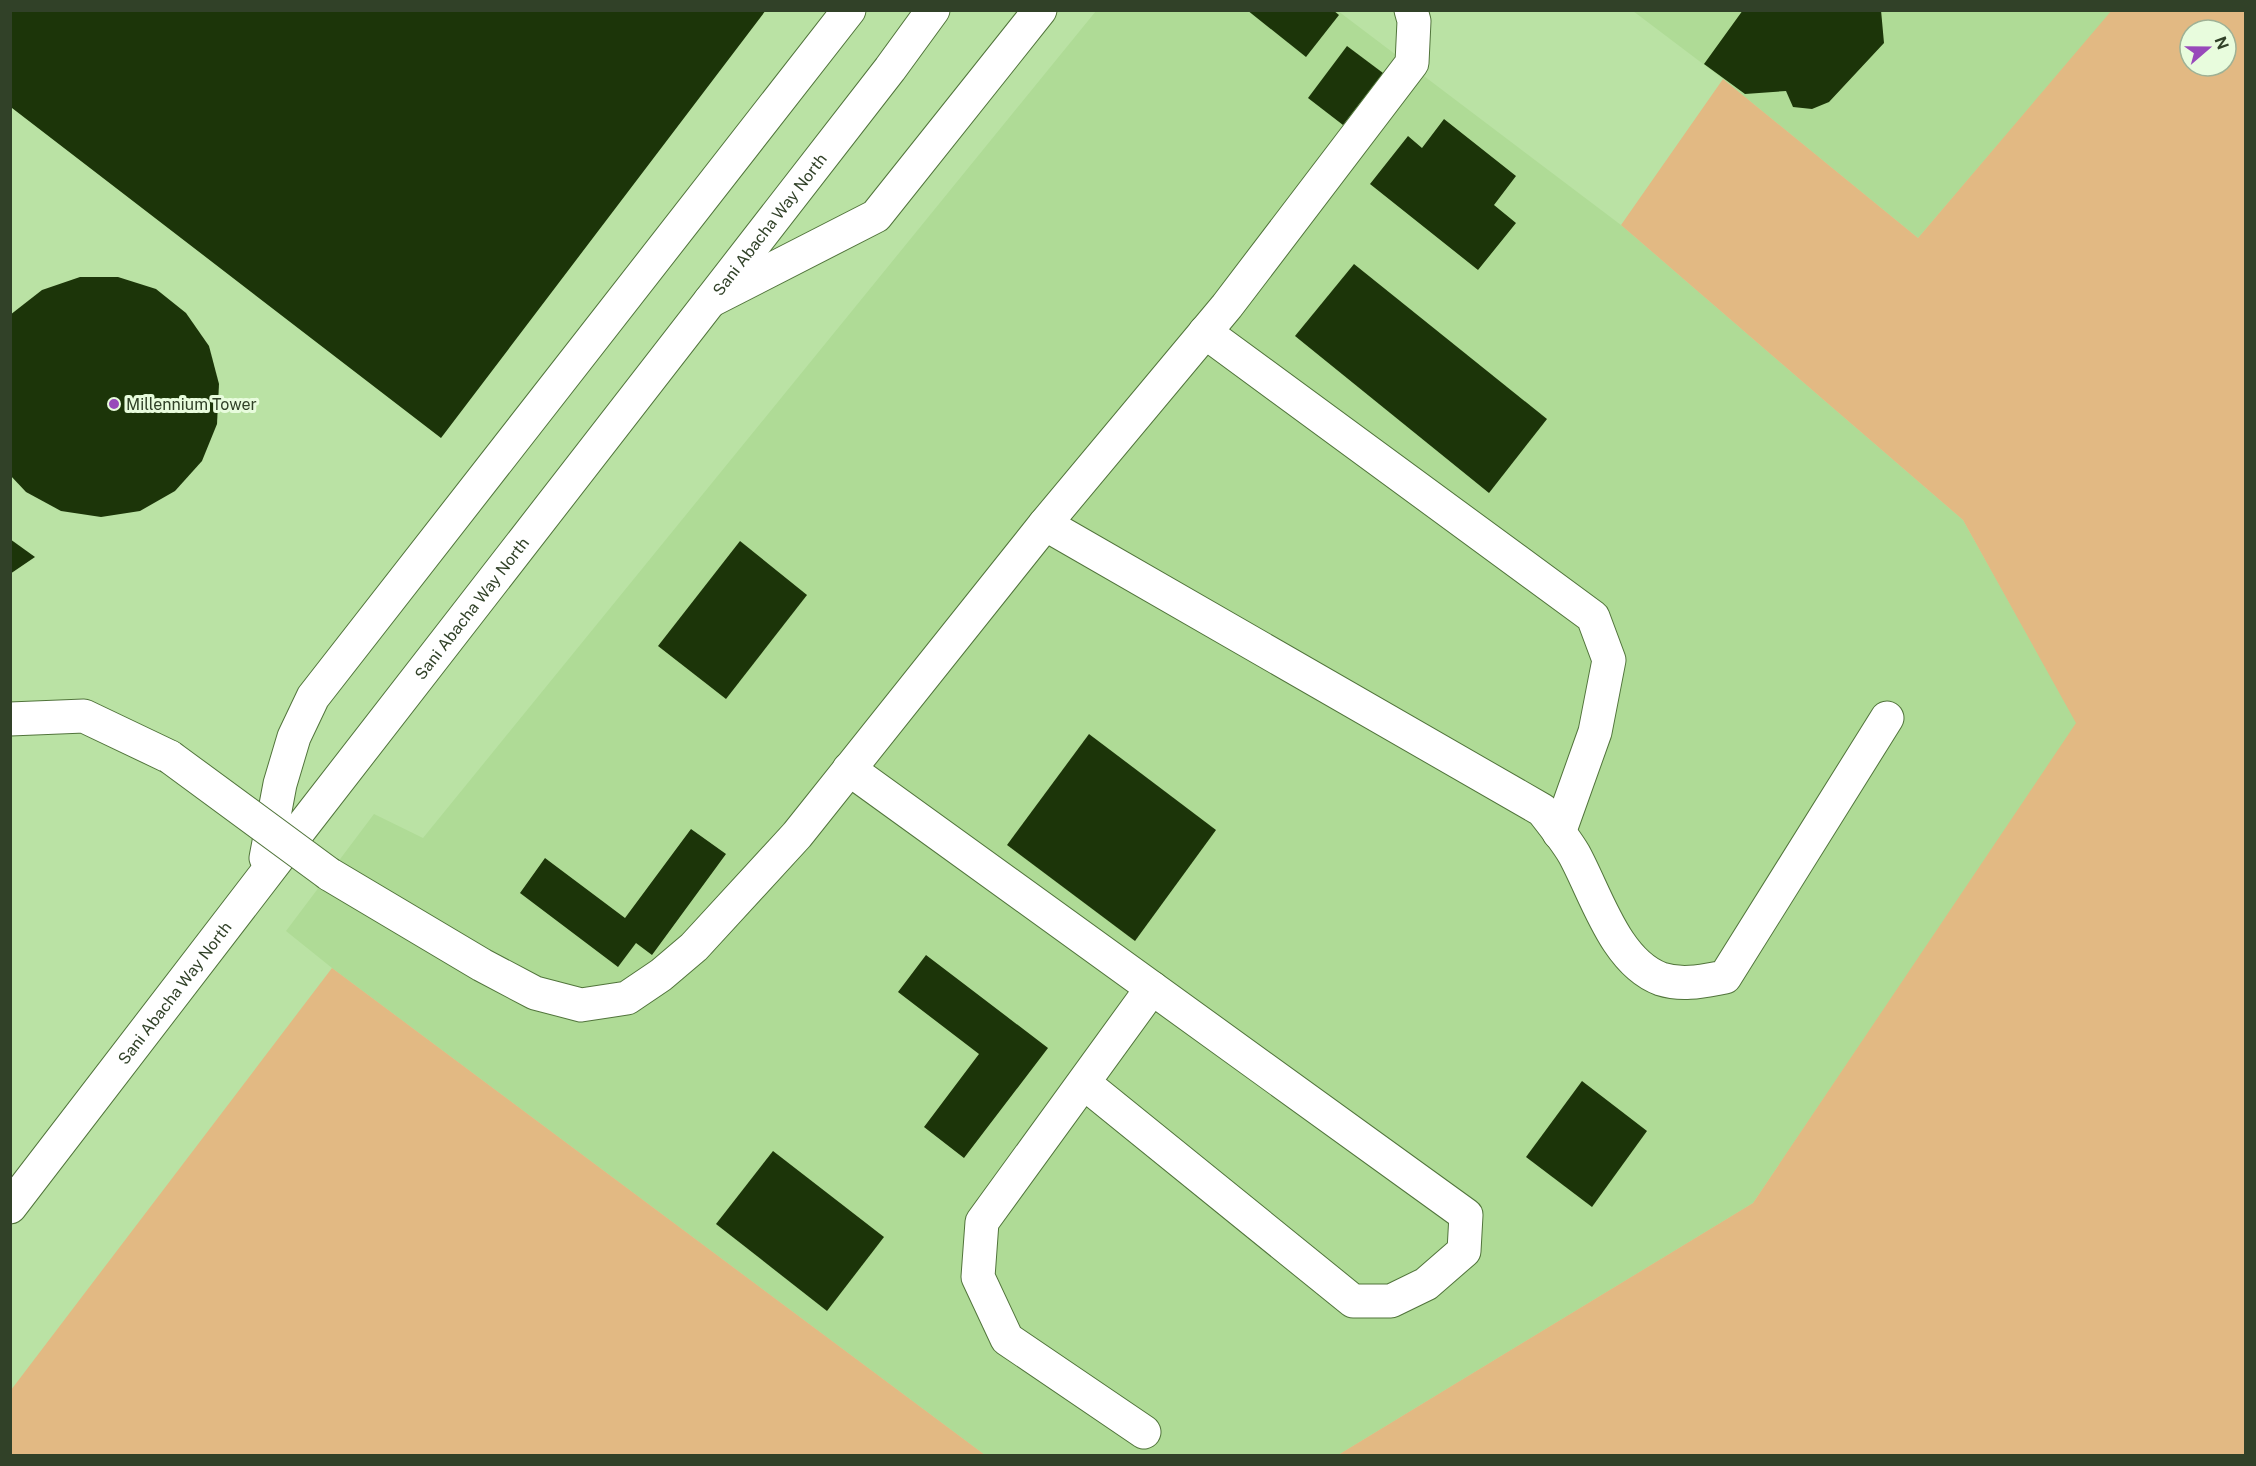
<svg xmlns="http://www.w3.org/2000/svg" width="2256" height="1466" font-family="'Public Sans',sans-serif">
	<rect width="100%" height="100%" fill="#bae2a4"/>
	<g fill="#afdb96">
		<path d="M1096,11H1338L1621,225L1963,520L2077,723L1753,1203L1338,1455H985L332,968L286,931L374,814L423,838Z"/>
		<path d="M1633,11H2112L1918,238L1723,79Z"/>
	</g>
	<g fill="#e2b983" fill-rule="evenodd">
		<path d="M2112,10L2245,11V1455H1338L1753,1203L2076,723L1963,520L1621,225L1723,79L1918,238ZM2190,30H2226V66H2190Z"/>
		<path d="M332,968L985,1455H11V1390Z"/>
	</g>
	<g fill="#1c3509">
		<path d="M10,10H766L441,438L12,108L10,110Z"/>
		<path d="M1247,10H1333L1339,15L1306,57Z"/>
		<path d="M1743,10H1881L1884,43L1829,102L1812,109L1793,107L1786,91L1745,94L1704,64Z"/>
		<path d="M1347,46L1383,73L1343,125L1308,98Z"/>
		<path d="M1444,119L1516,176L1494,205L1516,223L1478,270L1370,184L1408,136L1422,148Z"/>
		<path d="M1354,264L1547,419L1489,493L1295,336Z"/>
		<path d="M80,277H118L156,289L186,313L209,346L219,384L217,424L202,461L175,491L140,511L101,517L61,511L26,492L10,475V315L42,290Z"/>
		<path d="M10,539L35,557L10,574Z"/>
		<path d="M740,541L807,595L726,699L658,646Z"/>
		<path d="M1089,734L1216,830L1135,941L1007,845Z"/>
		<path d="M691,829L726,854L652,955L636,943L618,967L520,893L545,858L625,918Z"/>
		<path d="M926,955L1048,1048L964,1158L924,1127L979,1054L898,992Z"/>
		<path d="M1582,1081L1647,1131L1592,1207L1526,1157Z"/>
		<path d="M773,1151L884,1237L827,1311L716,1224Z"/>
	</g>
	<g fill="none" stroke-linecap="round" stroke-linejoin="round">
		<defs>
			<g id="minor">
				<path d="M710,301L876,216L1040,10"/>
				<path d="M1205,332L1593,617L1609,660L1595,732L1559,833"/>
				<path d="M1045,524L1542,810C1553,824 1565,839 1574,854C1596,894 1615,962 1661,979C1683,986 1703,981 1725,977L1887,718"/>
				<path d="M10,719L84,716L170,757"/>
				<path d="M849,769L1466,1215L1464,1251L1426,1284L1391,1301H1353L1084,1083"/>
				<path d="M266,858L280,784L294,737L313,697L849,10"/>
				<path d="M329,874L482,965L535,993L581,1005L627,998L661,975L694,947L797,835L1045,524L1227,306L1412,63L1414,21L1411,10"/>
				<path d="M1144,1432L1007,1339L978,1277L982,1222L1152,988"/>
			</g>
			<g id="highway">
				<path id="s1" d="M10,1207L298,832L890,69L933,10"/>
			</g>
		</defs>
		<use href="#minor" stroke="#51743b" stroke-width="35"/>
		<use href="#highway" stroke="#51743b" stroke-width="35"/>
		<use href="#minor" stroke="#fff" stroke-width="33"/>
		<use href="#highway" stroke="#fff" stroke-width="33"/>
		<defs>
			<path id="minor-bridge" d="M170,757L329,874"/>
		</defs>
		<use href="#minor-bridge" stroke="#51743b" stroke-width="35" stroke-linecap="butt"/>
		<use href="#minor-bridge" stroke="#fff" stroke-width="33"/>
	</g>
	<circle fill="#9849ba" stroke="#e8fcdd" stroke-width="2" cx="114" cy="404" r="6"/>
	<g text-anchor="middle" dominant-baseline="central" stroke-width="6" stroke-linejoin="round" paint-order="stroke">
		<g font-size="16" fill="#314128" stroke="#e8fcdd">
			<text stroke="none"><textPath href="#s1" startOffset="1242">Sani Abacha Way North</textPath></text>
			<text stroke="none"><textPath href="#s1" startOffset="756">Sani Abacha Way North</textPath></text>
			<text stroke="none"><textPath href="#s1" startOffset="270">Sani Abacha Way North</textPath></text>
		</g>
		<g font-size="16" fill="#314128" stroke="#e8fcdd" text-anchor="start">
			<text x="126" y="404">Millennium Tower</text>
		</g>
	</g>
	<rect width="2256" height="1466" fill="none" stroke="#314128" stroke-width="24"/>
	<g transform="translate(2208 48) rotate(70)"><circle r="28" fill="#e8fcdd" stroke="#9fb195" stroke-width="1.5"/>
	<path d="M0-4.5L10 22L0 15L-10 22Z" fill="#9849ba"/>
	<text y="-9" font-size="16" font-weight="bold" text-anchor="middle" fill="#314128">N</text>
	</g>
</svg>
